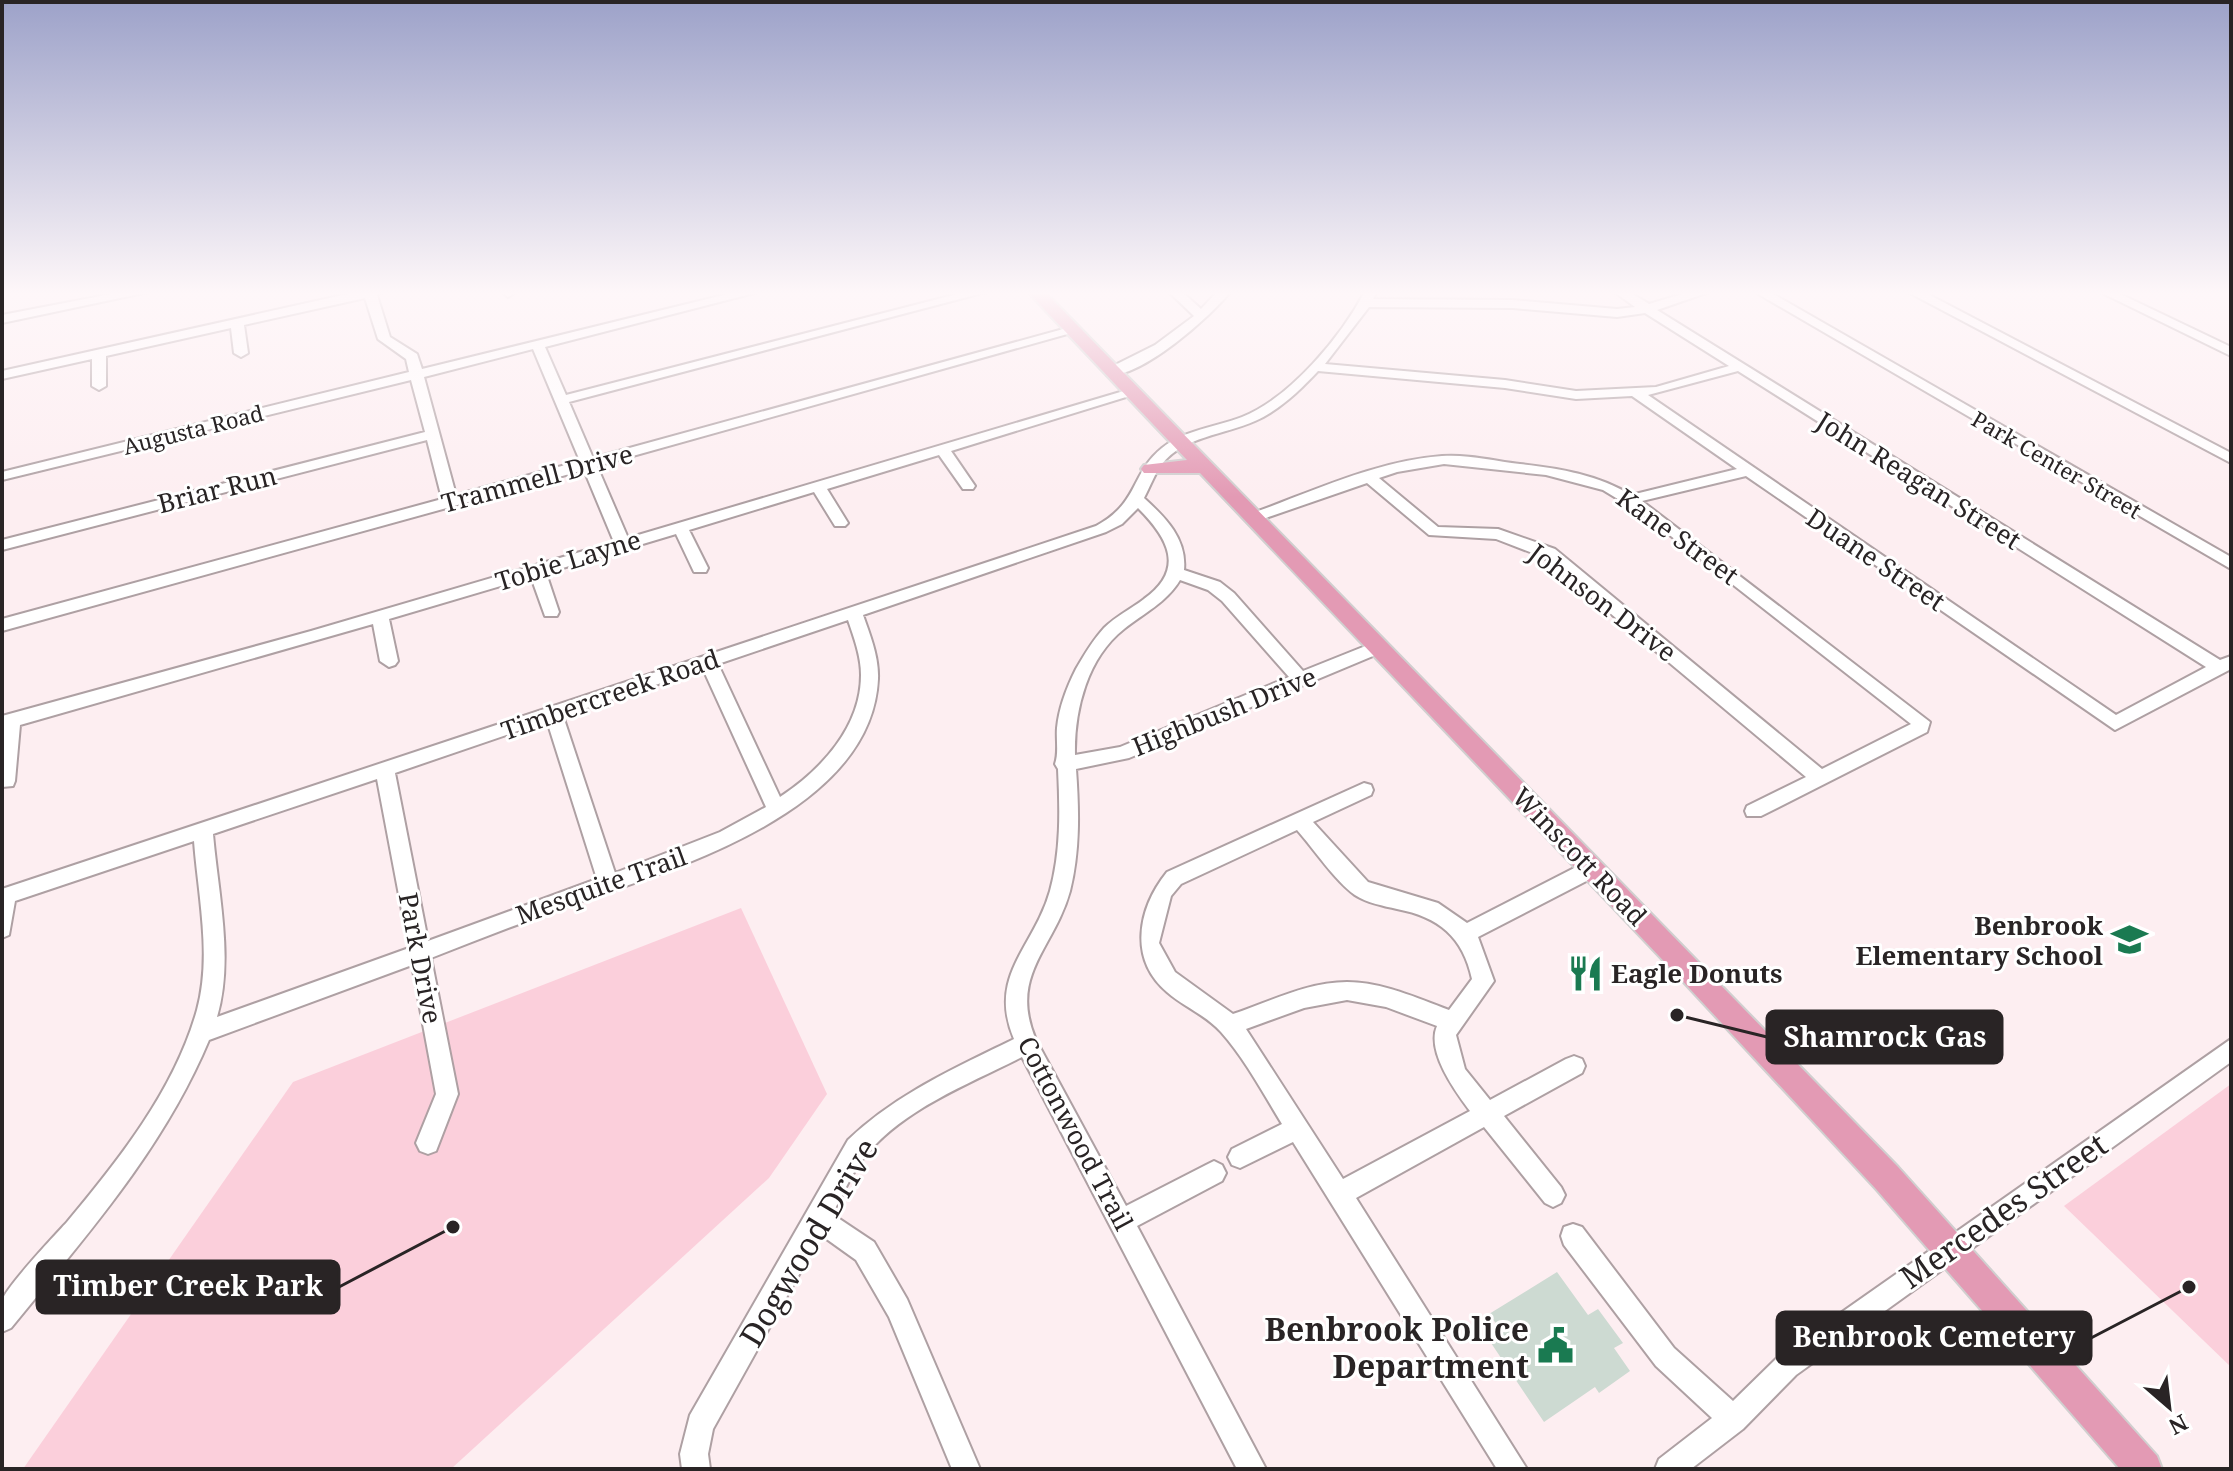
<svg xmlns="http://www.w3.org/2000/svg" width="2233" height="1471" font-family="'Noto Serif',serif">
	<rect width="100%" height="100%" fill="#fdeef1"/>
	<g fill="#fbcfdb">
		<path d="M741,908L827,1094L769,1178L451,1469H23L293,1082Z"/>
		<path d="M2231,1084V1367L2064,1206Z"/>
	</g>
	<path fill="#cddad2" d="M1557,1272L1588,1315L1598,1309L1623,1343L1614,1348L1630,1371L1599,1393L1595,1387L1544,1422L1487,1337L1500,1329L1489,1314Z"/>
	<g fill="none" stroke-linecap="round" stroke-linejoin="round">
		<defs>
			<g id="minor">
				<path d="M127,291H153L2,323V315Z"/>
				<path d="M361,291H385L377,295L390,337L417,354L422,369L740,291H762L545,347L566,395L969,291H990L569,402L593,458L1067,328L1078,331L597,466L628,538L1127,390L1132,389L1139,393L951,451L975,486L973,489H963L939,455L827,489L848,523L845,526H835L814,492L689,530L708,568L706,572H694L676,534L546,573L559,612L557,616H545L531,577L389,619L398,661L395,665L389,667L380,661L373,624L20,725L15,781L13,786L2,787V716L311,631L614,542L584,470L2,631V619L442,499L427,440L2,550V540L425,432L411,380L2,480V472L409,372L406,359L378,339L365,298L244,325L248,353L241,357L234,353L231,328L106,356V386L99,390L92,386V359L2,379V371ZM533,349L580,461L456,495L424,377Z"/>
				<path d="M501,291H513L514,293L508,297Z"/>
				<path d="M1168,291H1181L1201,309L1218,291H1231C1211,316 1141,379 1107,375V369L1155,345L1194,316Z"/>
				<path d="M1365,291H1377L1373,299L1513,300L1617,309L1635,307L1613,291H1628L1649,304L1692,291H1712L1657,310L2220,660L2231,656V669L2115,730L1746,476L1642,501L1930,722L1927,732L1761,816H1747L1745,811L1747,806L1806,777L1543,557L1496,539L1429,535L1367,483L1260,520L1255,522L1247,517L1250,514C1312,492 1375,461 1442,456C1467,454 1495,461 1520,464C1558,468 1599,475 1631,495L1737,469L1632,396L1576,399L1505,388L1318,371C1300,390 1280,410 1255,421C1224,435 1184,436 1161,465C1154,475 1150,487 1144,498C1166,518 1187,539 1184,570L1220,582L1234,593L1303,671L1373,643L1379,641L1387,647L1385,651L1129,758L1076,769C1079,810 1080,851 1070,891C1054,949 1008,975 1036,1040L1126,1206L1206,1165L1214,1161L1222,1165L1226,1173L1222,1181L1137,1226L1266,1469H1237L1022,1057C969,1084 905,1108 866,1155C852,1171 843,1195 832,1214L874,1242L907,1299L980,1469H952L889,1317L856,1260L821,1235L713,1429L708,1454L710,1469H682L680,1454L690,1415L848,1140C896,1094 955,1068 1014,1039C987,975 1034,948 1050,891C1061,851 1060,810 1058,769L1055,764C1059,753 1056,739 1057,728C1059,707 1067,687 1076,669C1084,655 1093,640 1104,628C1116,616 1131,609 1144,599C1186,569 1168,538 1138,508L1122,524L1106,532L863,615C870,635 879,657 878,679C872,808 684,866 585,900C533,918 482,938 431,958L458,1094L436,1151L428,1154L420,1151L416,1143L436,1094L412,965L209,1040C163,1150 85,1237 11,1328L2,1332C2,1322 0,1310 2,1301C5,1288 55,1235 67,1222C119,1160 175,1089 197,1010C212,956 198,895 194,841L15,901L9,935L2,938V889L1096,526C1140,502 1130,474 1162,448C1184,430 1216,427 1242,417C1290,398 1342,336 1365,291ZM1369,307L1513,308L1617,317L1645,313L1729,366L1656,387L1576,391L1505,380L1325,364ZM1738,371L2206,667L2116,715L1648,395ZM1444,464L1546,475L1603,490L1644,515L1911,724L1822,769L1555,549L1498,529L1438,527L1379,478L1397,472ZM1180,580L1208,590L1222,601L1289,677L1120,747L1075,755C1074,711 1087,658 1124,629C1144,613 1166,603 1180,580ZM848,620C854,638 861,656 861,675C861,727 821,770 780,797L718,664ZM703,669L766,807L720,832L615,873L563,716ZM547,721L597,879L428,941L395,773ZM377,779L409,948L217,1017C234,959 218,893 213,834Z"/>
				<path d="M1753,291H1768L2231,557V569Z"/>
				<path d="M1906,291H1922L2231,453V463Z"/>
				<path d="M2098,291H2114L2231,347V356Z"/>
				<path d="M1364,783L1371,785L1373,790L1371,795L1313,822L1368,882L1438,903L1467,923L1584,863L1591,861L1598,863L1601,869L1598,875L1478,937L1494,981L1456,1035L1465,1069L1490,1100L1566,1059L1574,1056L1582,1059L1585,1066L1582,1073L1504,1116L1561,1187L1565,1195L1561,1203L1553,1207L1545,1203L1484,1127L1356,1198L1527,1469H1497L1293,1142L1240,1168L1232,1165L1228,1157L1232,1149L1282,1124C1263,1093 1245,1059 1221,1032C1206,1015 1184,1007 1167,992C1128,959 1138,908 1167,872ZM1297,830C1314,849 1335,881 1355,895C1367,903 1384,906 1397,909C1439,917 1463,937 1472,979L1449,1010C1417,998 1382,982 1347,982C1307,982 1269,1002 1233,1014L1175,972L1159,943L1171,896L1181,884ZM1347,1000L1386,1007L1437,1026C1426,1051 1455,1091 1470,1111L1343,1179L1246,1029L1304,1008Z"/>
				<path d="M2231,1039V1062L1796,1375L1743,1429L1691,1469H1655L1659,1459L1712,1418L1656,1366L1564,1245L1561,1236L1564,1227L1573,1224L1582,1227L1674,1348L1733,1401L1778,1357Z"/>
			</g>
			<path id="major" d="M1027,291H1044L1898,1167L2157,1456L2162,1469H2120L1876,1189L1678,976L1200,473H1144L1141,469L1144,465L1187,460Z"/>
		</defs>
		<use href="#minor" stroke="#aea0a3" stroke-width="4"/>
		<use href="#major" stroke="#d0cfcf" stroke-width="4"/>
		<use href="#minor" fill="#fff" fill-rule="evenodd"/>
		<use href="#major" fill="#e39ab4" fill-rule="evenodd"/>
	</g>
	<linearGradient id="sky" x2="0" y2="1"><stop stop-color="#9da2c9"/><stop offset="0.59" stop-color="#fef7f9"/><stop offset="1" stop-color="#fef7f9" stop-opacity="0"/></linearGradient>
	<rect width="2233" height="497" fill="url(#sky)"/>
	<defs>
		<symbol id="school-bare" viewBox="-9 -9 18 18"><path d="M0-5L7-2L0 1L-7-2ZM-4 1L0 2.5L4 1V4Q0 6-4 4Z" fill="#1a7a51" stroke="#fff" stroke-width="2.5" paint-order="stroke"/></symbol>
		<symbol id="restaurant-bare" viewBox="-9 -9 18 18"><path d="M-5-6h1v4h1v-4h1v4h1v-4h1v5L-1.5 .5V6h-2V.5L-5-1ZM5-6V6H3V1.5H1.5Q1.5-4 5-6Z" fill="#1a7a51" stroke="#fff" stroke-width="2.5" paint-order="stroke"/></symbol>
		<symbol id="civic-bare" viewBox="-9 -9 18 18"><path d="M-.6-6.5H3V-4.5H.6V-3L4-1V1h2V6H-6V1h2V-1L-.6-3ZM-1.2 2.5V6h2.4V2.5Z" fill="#1a7a51" stroke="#fff" stroke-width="2.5" paint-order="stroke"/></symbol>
	</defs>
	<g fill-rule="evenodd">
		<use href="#school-bare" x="2104" y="914" width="51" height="51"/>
		<use href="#restaurant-bare" x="1560" y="948" width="51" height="51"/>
		<use href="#civic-bare" x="1530" y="1320" width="51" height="51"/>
	</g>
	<g text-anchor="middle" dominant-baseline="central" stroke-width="6" stroke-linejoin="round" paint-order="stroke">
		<g font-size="22" fill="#292425" stroke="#fff">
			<text transform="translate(193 429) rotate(-14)">Augusta Road</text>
			<text transform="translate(2057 464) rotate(30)">Park Center Street</text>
		</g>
		<g font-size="26" fill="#292425" stroke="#fff">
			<text transform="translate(537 478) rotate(-15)">Trammell Drive</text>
			<text transform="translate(1919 480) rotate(32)">John Reagan Street</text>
			<text transform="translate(217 489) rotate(-14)">Briar Run</text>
			<text transform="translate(1678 536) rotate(36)">Kane Street</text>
			<text transform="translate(1876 559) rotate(34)">Duane Street</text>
			<text transform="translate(568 560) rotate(-17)">Tobie Layne</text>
			<text transform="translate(1603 602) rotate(37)">Johnson Drive</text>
			<text transform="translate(610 694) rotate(-19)">Timbercreek Road</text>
			<text transform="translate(1224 711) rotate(-22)">Highbush Drive</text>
			<text transform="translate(1580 856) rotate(46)">Winscott Road</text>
			<text transform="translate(601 885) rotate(-20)">Mesquite Trail</text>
			<text transform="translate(421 958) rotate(79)">Park Drive</text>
			<text transform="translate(1076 1133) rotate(62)">Cottonwood Trail</text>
		</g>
		<g font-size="26" font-weight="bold" fill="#292425" stroke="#fff" text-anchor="end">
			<text x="2103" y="925">Benbrook<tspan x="2103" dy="30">Elementary School</tspan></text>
			<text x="1611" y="973" text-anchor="start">Eagle Donuts</text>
		</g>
		<g font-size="32" fill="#292425" stroke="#fff">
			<text transform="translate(2003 1210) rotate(-35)">Mercedes Street</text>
			<text transform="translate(808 1242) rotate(-59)">Dogwood Drive</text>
		</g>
		<g font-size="32" font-weight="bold" fill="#292425" stroke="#fff" text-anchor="end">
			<text x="1529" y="1328">Benbrook Police<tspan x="1529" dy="37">Department</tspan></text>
		</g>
	</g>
	<path fill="none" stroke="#292425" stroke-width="3" d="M1677 1015L1767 1037M453 1227L339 1287M2189 1287L2091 1338"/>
	<g fill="#292425" stroke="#fff" stroke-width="3">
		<circle cx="1677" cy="1015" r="8"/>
		<circle cx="453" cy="1227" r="8"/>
		<circle cx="2189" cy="1287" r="8"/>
	</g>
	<g fill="#292425" stroke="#292425" stroke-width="3">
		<rect x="1767" y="1011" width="235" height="52" rx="8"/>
		<rect x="37" y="1261" width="302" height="52" rx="8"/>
		<rect x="1777" y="1312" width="314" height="52" rx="8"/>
	</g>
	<g font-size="28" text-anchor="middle" font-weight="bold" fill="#fff">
		<text x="1885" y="1047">Shamrock Gas</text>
		<text x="188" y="1296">Timber Creek Park</text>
		<text x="1934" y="1347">Benbrook Cemetery</text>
	</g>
	<rect width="2233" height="1471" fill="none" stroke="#292425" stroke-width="8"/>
	<g transform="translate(2169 1407) rotate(152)" stroke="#ffffff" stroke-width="6" paint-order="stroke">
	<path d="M0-6L14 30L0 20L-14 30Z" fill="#292425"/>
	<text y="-12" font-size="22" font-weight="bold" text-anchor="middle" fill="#292425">N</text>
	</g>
</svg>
